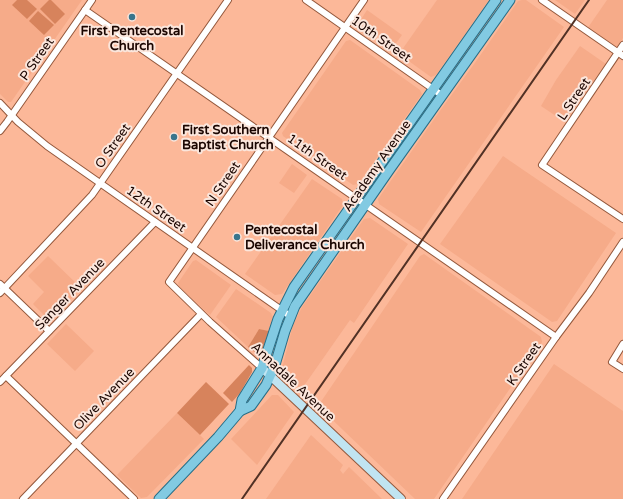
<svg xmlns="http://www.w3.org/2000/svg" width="623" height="499" font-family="'Varela Round',sans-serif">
	<rect width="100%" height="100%" fill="#fcb899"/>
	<g fill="#f6ab89">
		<path d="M0,0H82L11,102H8L0,94Z"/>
		<path d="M437,0H489L436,75L431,77L399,54Z"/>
		<path d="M522,0H526L564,27L421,232L379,204L378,199L442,108L477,60L518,1Z"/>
		<path d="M555,0H585L575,14Z"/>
		<path d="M607,0H623V38L616,49L587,29Z"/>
		<path d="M367,10L402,35L394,46L360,21Z"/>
		<path d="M350,40L420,90L422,94L358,184L353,185L283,136L282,133L346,41Z"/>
		<path d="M580,46L606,64L565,122L541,106L556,80Z"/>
		<path d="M503,156L616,233L557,321L552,322L440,244Z"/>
		<path d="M292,164L307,175L294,193L279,183Z"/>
		<path d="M312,179L342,199L343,205L282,294L275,295L245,274Z"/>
		<path d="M370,218L408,244L354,323L350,320L301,390L283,372L282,368L293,325L302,307L364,219Z"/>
		<path d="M424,254L541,337L542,342L434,499H415L318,406L420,256Z"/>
		<path d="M48,256L81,288L53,318L48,319L33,304L44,292L28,276Z"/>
		<path d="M196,260L231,285L210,315L204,310L179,286L178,283L193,261Z"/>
		<path d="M236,289L271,313L273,318L269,331L259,329L248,347L216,317Z"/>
		<path d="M66,324L94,351L75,371L47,344Z"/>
		<path d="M554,364L623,411V499H462Z"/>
		<path d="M272,395H278L294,412L257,465L231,439Z"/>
		<path d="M177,413L204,439L147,497L141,498L117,475Z"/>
		<path d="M311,435L343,465L340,470L343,474L349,467L382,499H266Z"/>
	</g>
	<g fill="#d7835c">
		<path d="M17,0H27L37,9L27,19L12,5Z"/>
		<path d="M49,0H51L65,14L55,24L40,9Z"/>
		<path d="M38,11L54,25L44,35L29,21Z"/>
		<path d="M259,329L269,331L262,351L256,353L248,347Z"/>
		<path d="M249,365L252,368V372L240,393L232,402L223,393Z"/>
		<path d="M206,382L229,404L200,435L177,413Z"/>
	</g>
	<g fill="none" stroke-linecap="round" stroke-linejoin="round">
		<defs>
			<g id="street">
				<path d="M306,0L443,96"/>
				<path d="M542,0L623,56"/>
				<path d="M85,10L556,337"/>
				<path d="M623,45L542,165L623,219"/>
				<path d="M0,103L18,122L47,146L290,316"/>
				<path d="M0,131L7,122L92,0"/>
				<path d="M0,284L49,331"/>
				<path d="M0,293L92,195L228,0"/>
				<path d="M623,344L612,362L623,369"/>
				<path d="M262,368L210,322L169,282L364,0"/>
				<path d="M6,376L134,499"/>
				<path d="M0,382L155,222"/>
				<path d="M23,499L201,314"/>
				<path d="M443,499L556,337L589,293L623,242"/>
			</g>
			<path id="secondary" d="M262,368L401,499"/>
			<g id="primary">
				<path d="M240,411L251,406L266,385L275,365L285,331L295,306L390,169L510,0"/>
				<path d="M159,499L218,437L240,411L242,400L262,368L278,319L294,287L496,0"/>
			</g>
		</defs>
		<use href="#street" stroke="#94583c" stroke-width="8"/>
		<use href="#secondary" stroke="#94583c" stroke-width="10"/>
		<use href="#primary" stroke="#276e87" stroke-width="11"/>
		<use href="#street" stroke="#fff" stroke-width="6"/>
		<use href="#secondary" stroke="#c0e4f1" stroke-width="8"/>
		<use href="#primary" stroke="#82cae2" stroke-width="9"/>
		<path stroke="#513125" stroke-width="2" d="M242,499L589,0"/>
	</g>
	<g fill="#39758c" stroke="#fbe6dc" stroke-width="1.5">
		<circle cx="132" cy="17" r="4"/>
		<circle cx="174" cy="137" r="4"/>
		<circle cx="237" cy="237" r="4"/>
	</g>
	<g text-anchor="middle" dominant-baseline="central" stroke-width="4" stroke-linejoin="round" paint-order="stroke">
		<g font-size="13" font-weight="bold" fill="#1a0500" stroke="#fbe6dc" text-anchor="start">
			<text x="132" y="31" text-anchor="middle">First Pentecostal<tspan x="132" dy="15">Church</tspan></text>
			<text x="182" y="130">First Southern<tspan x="182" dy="15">Baptist Church</tspan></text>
			<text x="245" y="230">Pentecostal<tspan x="245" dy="15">Deliverance Church</tspan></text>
		</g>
		<g font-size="13" fill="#1a0500" stroke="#fbe6dc">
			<text transform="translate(381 39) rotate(35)">10th Street</text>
			<text transform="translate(37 59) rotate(-55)">P Street</text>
			<text transform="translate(574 99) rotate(-56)">L Street</text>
			<text transform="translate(113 146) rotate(-55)">O Street</text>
			<text transform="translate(317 157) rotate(35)">11th Street</text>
			<text transform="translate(377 166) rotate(-55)">Academy Avenue</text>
			<text transform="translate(223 184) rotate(-56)">N Street</text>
			<text transform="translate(156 209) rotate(35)">12th Street</text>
			<text transform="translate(70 294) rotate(-46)">Sanger Avenue</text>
			<text transform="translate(524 364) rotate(-55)">K Street</text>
			<text transform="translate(293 382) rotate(43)">Annadale Avenue</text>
			<text transform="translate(104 399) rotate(-46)">Olive Avenue</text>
		</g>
	</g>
</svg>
